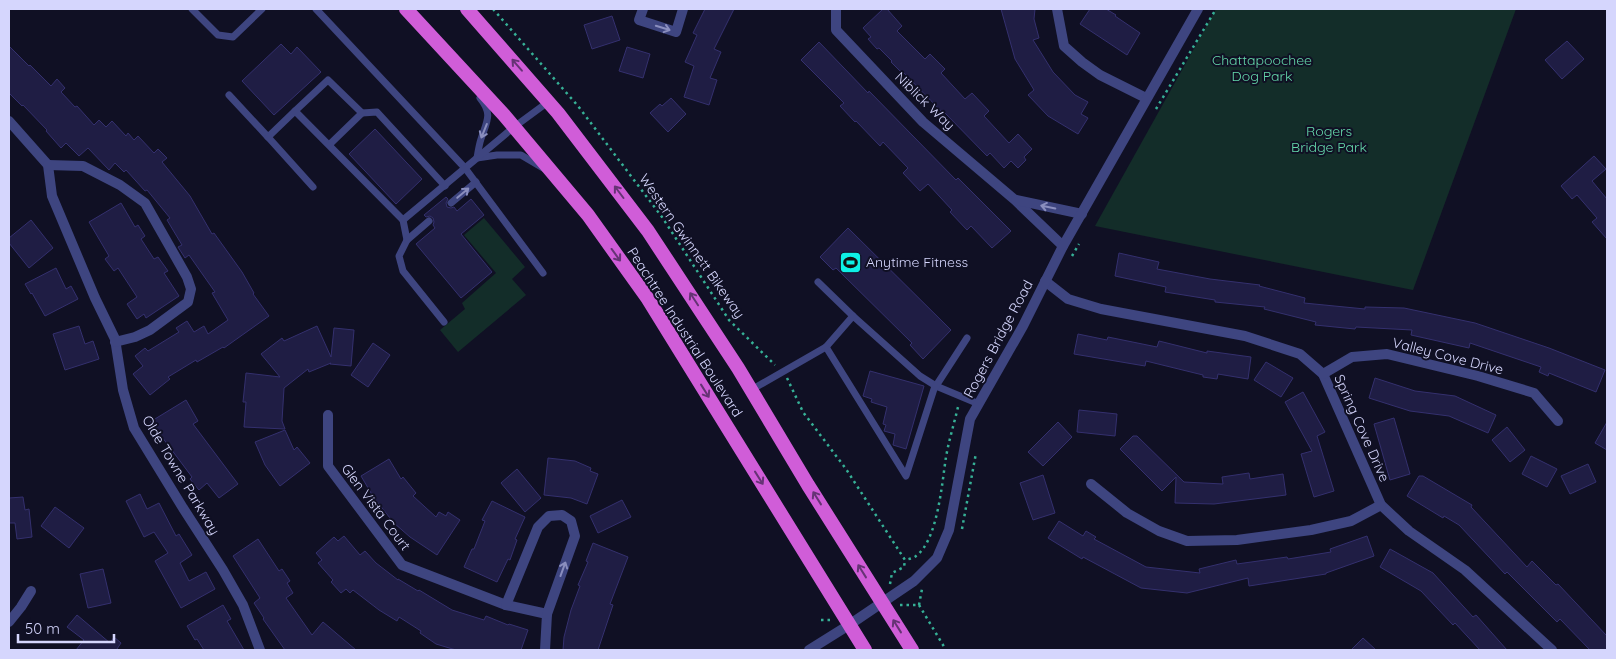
<svg xmlns="http://www.w3.org/2000/svg" width="1616" height="659" font-family="Quicksand,sans-serif">
	<rect width="100%" height="100%" fill="#101024"/>
	<g fill="#132d29">
		<path d="M1216,9H1516L1413,290L1095,226Z"/>
		<path d="M484,218L525,267L512,279L526,295L458,352L440,330L465,309L462,303L496,273L464,235Z"/>
	</g>
	<g fill="#1f1d44" stroke="#34306e">
		<path d="M705,9H734L714,49L721,52L710,78L717,80L709,105L684,97L694,66L685,62L697,35L693,33Z"/>
		<path d="M883,9H887L902,26L897,31L925,59L930,54L945,69L941,73L965,99L972,93L989,111L984,116L1009,143L1018,134L1032,149L1024,157L1026,160L1018,168L1011,161L1004,168L990,153L987,156L944,112L943,113L901,70L900,71L891,62L892,61L879,48L877,49L868,39L871,37L863,28Z"/>
		<path d="M1001,9H1035L1034,19L1039,38L1033,40L1053,72L1075,95L1088,102L1081,114L1088,118L1078,134L1048,116L1028,95L1034,90L1015,59Z"/>
		<path d="M1090,9H1106L1116,15L1115,16L1140,33L1127,55L1080,24Z"/>
		<path d="M612,16L620,40L592,49L584,25Z"/>
		<path d="M1567,41L1584,59L1562,79L1545,60Z"/>
		<path d="M819,42L868,93L869,91L956,180L958,178L1011,231L992,248L971,226L967,230L950,212L952,210L928,184L920,191L903,173L908,168L883,142L880,146L856,121L855,122L840,106L844,103L801,60Z"/>
		<path d="M281,44L291,54L297,47L321,72L274,115L242,81Z"/>
		<path d="M9,46L29,66L30,65L51,86L57,79L65,88L61,92L75,107L77,106L94,125L99,120L106,127L112,121L126,136L128,133L134,140L138,136L154,153L158,149L167,158L162,162L190,196L212,234L214,233L242,272L254,293L253,294L269,316L224,348L223,347L197,362L196,360L168,377L170,379L150,395L133,374L143,366L135,356L145,348L148,351L179,332L176,328L187,321L194,332L204,326L208,334L228,320L212,293L215,292L189,255L185,258L178,247L182,245L167,220L170,218L147,190L145,191L126,170L124,172L115,163L109,170L88,148L79,156L66,143L61,148L46,131L47,130L23,105L22,106L9,93Z"/>
		<path d="M627,47L650,54L643,78L619,71Z"/>
		<path d="M671,98L686,114L668,132L650,113L660,104L662,106Z"/>
		<path d="M375,129L422,179L396,204L349,154Z"/>
		<path d="M1594,156L1606,169L1592,181L1607,199V239L1592,222L1597,218L1577,195L1572,199L1561,186Z"/>
		<path d="M446,197L448,199L446,203L447,207L451,208L454,207L457,211L471,199L484,215L461,234L492,272L461,298L416,244L435,228L433,225L434,222L433,218L430,216L426,217L424,215Z"/>
		<path d="M121,203L135,227L138,225L145,236L141,239L154,259L158,257L168,271L164,273L179,296L146,318L144,314L137,319L127,304L137,297L118,268L114,271L105,259L109,256L89,222Z"/>
		<path d="M31,220L53,248L29,268L9,243V238Z"/>
		<path d="M848,228L951,330L923,359L910,345L912,343L836,268L833,270L820,257Z"/>
		<path d="M1119,253L1159,262L1157,269L1210,279L1260,285L1259,286L1305,298L1304,303L1365,309V307L1404,308L1475,323L1549,348L1605,370L1596,392L1549,373L1548,376L1539,372L1541,367L1470,343L1469,348L1411,335L1412,330L1356,327L1355,329L1315,325L1316,322L1264,309L1265,307L1215,302V300L1165,292L1166,287L1115,276Z"/>
		<path d="M56,268L66,289L71,286L78,299L45,316L32,293L31,294L25,284Z"/>
		<path d="M79,326L85,344L93,341L99,359L65,370L53,334Z"/>
		<path d="M317,326L331,357L334,328L354,330L351,366L330,364L331,363L309,372L308,369L284,388L282,421L285,429L244,427L246,402H243L246,373L280,377L261,354L282,338L284,341Z"/>
		<path d="M1078,334L1107,340L1108,337L1157,347L1159,341L1207,353V351L1251,357L1248,379L1218,374L1217,379L1203,377V375L1146,361L1145,366L1074,354Z"/>
		<path d="M373,343L390,355L368,387L351,375Z"/>
		<path d="M1266,362L1293,378L1281,397L1254,380Z"/>
		<path d="M870,371L924,386L906,449L893,445L895,434L884,431L886,425L883,424L887,407L871,402L872,399L863,396Z"/>
		<path d="M1375,378L1415,391L1455,396L1496,415L1488,433L1449,416L1410,411L1369,398Z"/>
		<path d="M1303,392L1325,432L1317,436L1334,491L1314,497L1301,454L1312,451L1285,402Z"/>
		<path d="M186,400L198,421L193,424L238,484L219,498L207,483L199,490L190,479L192,477L159,433L157,434L150,422Z"/>
		<path d="M1079,410L1117,414L1115,436L1077,432Z"/>
		<path d="M1394,418L1410,474L1390,480L1374,424Z"/>
		<path d="M1058,422L1072,437L1043,466L1028,452Z"/>
		<path d="M1607,422V450L1595,443Z"/>
		<path d="M1507,427L1525,450L1510,462L1492,440Z"/>
		<path d="M285,430L294,450L297,447L310,463L280,486L265,465L255,442Z"/>
		<path d="M1133,436H1137L1184,482L1223,484L1222,477L1249,473L1250,479L1283,474L1286,495L1214,504L1175,503L1176,477L1162,491L1120,449Z"/>
		<path d="M1531,456L1557,469L1547,487L1522,474Z"/>
		<path d="M548,458L575,461L591,468L590,471L598,474L587,504L571,498L544,495Z"/>
		<path d="M389,459L401,479L403,477L416,493L413,496L436,517L439,512L446,516L448,512L460,520L437,555L410,537L394,523L374,498L361,476Z"/>
		<path d="M1588,464L1596,482L1570,494L1561,476Z"/>
		<path d="M517,469L541,498L525,512L501,483Z"/>
		<path d="M1043,475L1055,513L1033,520L1020,483Z"/>
		<path d="M1419,476H1423L1472,505L1471,507L1527,567L1532,561L1556,585L1558,584L1607,636V650H1590L1560,619L1557,622L1507,572L1505,574L1459,525L1444,516L1443,518L1407,496Z"/>
		<path d="M140,494L147,509L159,503L176,536L179,534L192,555L180,563L189,581L206,572L215,589L181,608L155,561L168,553L154,532L144,537L126,501Z"/>
		<path d="M23,497L25,510L29,509L32,537L17,539L15,523H9V498Z"/>
		<path d="M622,500L631,517L598,533L590,516Z"/>
		<path d="M492,501L525,517L515,539L517,540L510,560L508,559L497,582L464,567L472,549H474L485,521L482,520Z"/>
		<path d="M55,507L84,528L69,548L41,526Z"/>
		<path d="M1059,521L1083,536L1086,531L1096,537L1094,539L1146,567L1200,573L1199,569L1236,560L1237,564L1287,557L1288,559L1331,552L1330,549L1367,536L1374,556L1326,573V574L1249,586L1248,578L1187,593L1141,588L1083,557L1082,559L1048,538Z"/>
		<path d="M344,536L360,555L365,551L376,563L398,580V579L418,591L419,590L452,610L484,620L486,616L508,625L509,624L528,630L521,650H456L436,644L420,633L421,631L399,617L397,621L379,610L353,590L350,593L346,589L341,593L331,582L333,580L318,563L322,560L316,553L334,537L338,541Z"/>
		<path d="M258,539L279,571L282,569L290,581L287,583L293,593L286,598L312,635L323,622L356,650H285L263,619L264,618L254,603L260,598L233,556Z"/>
		<path d="M593,543L628,557L610,604L613,605L598,650H563L564,637L571,610L580,586L578,585L588,562L586,561Z"/>
		<path d="M1390,549L1433,573L1473,617L1476,615L1507,650H1480L1455,623L1453,625L1421,591L1380,567Z"/>
		<path d="M103,569L111,603L88,608L80,574Z"/>
		<path d="M223,605L231,619L227,621L244,650H204L197,639L195,640L187,626Z"/>
		<path d="M77,615L110,643L114,637L121,643L117,649L119,650H76L84,640L67,627Z"/>
		<path d="M1363,638L1376,650H1351Z"/>
	</g>
	<g fill="none" stroke-linecap="round" stroke-linejoin="round">
		<g stroke="#36b096" stroke-width="2.5" stroke-dasharray="2.5 4" stroke-linecap="butt">
			<path d="M493,9L578,106L662,217L729,320L775,365"/>
			<path d="M1156,109L1216,9"/>
			<path d="M1072,256L1079,244"/>
			<path d="M787,378L803,412L846,469L905,560C909,559 914,558 916,556C938,540 942,482 946,457C949,440 954,424 958,407"/>
			<path d="M962,529L976,453"/>
			<path d="M890,584L892,573L904,567L905,560"/>
			<path d="M900,605H919"/>
			<path d="M919,605L922,589"/>
			<path d="M919,605L946,650"/>
			<path d="M821,620H831"/>
		</g>
		<g stroke="#3e4580" stroke-width="7">
			<path d="M192,9L218,35L233,37L262,9"/>
			<path d="M316,9L465,168L543,273"/>
			<path d="M229,95L268,137L295,111"/>
			<path d="M480,98C493,114 487,121 481,139C479,145 478,152 477,158L497,155H521L543,168"/>
			<path d="M362,113L377,112L445,186"/>
			<path d="M268,137L313,187"/>
			<path d="M329,145L362,113L328,80L295,111L403,220L514,127L548,102"/>
			<path d="M451,203L476,182"/>
			<path d="M403,220L407,240L399,256L403,271L444,322"/>
			<path d="M407,240L429,221"/>
			<path d="M818,282L853,316"/>
			<path d="M826,347L853,316L920,376L936,386L979,404"/>
			<path d="M751,390L826,347L906,476L934,389L967,338"/>
		</g>
		<g stroke="#3e4580" stroke-width="10">
			<path d="M643,9L639,20L676,32L683,9"/>
			<path d="M836,9V30L923,122L1015,200L1063,246"/>
			<path d="M1057,9L1064,46L1082,62L1100,75L1146,98"/>
			<path d="M9,121L48,165L52,196L95,298L115,339L123,390L134,428L183,508L223,570L243,605L260,650"/>
			<path d="M48,165L83,166L120,185L145,203L187,277L191,289L188,302L150,330L135,337L115,342"/>
			<path d="M1016,200L1082,214"/>
			<path d="M1045,281L1068,299L1101,309L1245,336L1300,354L1323,374L1381,505L1409,531L1465,570L1552,650"/>
			<path d="M1323,374L1352,357L1387,354L1478,376L1534,393L1558,421"/>
			<path d="M328,415V466L402,565L506,605L547,614L545,650"/>
			<path d="M1091,484L1127,513L1159,531L1187,541L1237,540L1311,530L1351,521L1381,505"/>
			<path d="M506,605L538,527L549,516L562,515L571,521L575,536L547,614"/>
			<path d="M9,622L21,607L31,591"/>
		</g>
		<path stroke="#3e4580" stroke-width="10" d="M809,650L849,625L914,581L937,558L949,530L970,419L1023,326L1063,246L1198,9"/>
		<g stroke="#d05dd8" stroke-width="14">
			<path d="M406,9L504,115L588,215L648,299L865,650"/>
			<path d="M467,9L558,113L648,231L738,368L808,485L912,650"/>
		</g>
	</g>
	<defs><path id="oneway-shaft" d="M-6 0H5M1.5-3L5.5 0L1.5 3" fill="none" stroke-width="1.6" stroke-linecap="round" stroke-linejoin="round" transform="scale(1.25)"/></defs>
	<g stroke="#8a8ebe">
		<use href="#oneway-shaft" transform="translate(663 28) rotate(17)"/>
		<use href="#oneway-shaft" transform="translate(484 131) rotate(112)"/>
		<use href="#oneway-shaft" transform="translate(463 193) rotate(-40)"/>
		<use href="#oneway-shaft" transform="translate(1048 207) rotate(-168)"/>
		<use href="#oneway-shaft" transform="translate(563 569) rotate(-70)"/>
	</g>
	<g stroke="#663375">
		<use href="#oneway-shaft" transform="translate(517 65) rotate(-131)"/>
		<use href="#oneway-shaft" transform="translate(619 192) rotate(-127)"/>
		<use href="#oneway-shaft" transform="translate(616 255) rotate(54)"/>
		<use href="#oneway-shaft" transform="translate(694 299) rotate(-123)"/>
		<use href="#oneway-shaft" transform="translate(705 391) rotate(58)"/>
		<use href="#oneway-shaft" transform="translate(759 478) rotate(58)"/>
		<use href="#oneway-shaft" transform="translate(817 498) rotate(-122)"/>
		<use href="#oneway-shaft" transform="translate(862 571) rotate(-122)"/>
		<use href="#oneway-shaft" transform="translate(897 626) rotate(-122)"/>
	</g>
	<defs>
		<symbol id="stadium-square" viewBox="-11 -11 22 22"><rect x="-9" y="-9" width="18" height="18" rx="4" fill="#0ef0e6" stroke="#101024"/><path d="M0-5a6.5 5 0 1 0 0 10a6.5 5 0 1 0 0-10ZM-3.5-1.8h7v3.6h-7Z" fill="#111"/></symbol>
	</defs>
	<g fill-rule="evenodd">
		<use href="#stadium-square" x="838" y="250" width="25" height="25"/>
	</g>
	<g text-anchor="middle" dominant-baseline="central" stroke-width="4" stroke-linejoin="round" paint-order="stroke">
		<g font-size="14" fill="#65d9ab" stroke="#101024">
			<text x="1262" y="60">Chattapoochee<tspan x="1262" dy="16">Dog Park</tspan></text>
			<text x="1329" y="131">Rogers<tspan x="1329" dy="16">Bridge Park</tspan></text>
		</g>
		<g font-size="14" fill="#d5d6fd" stroke="#101024">
			<text transform="translate(925 101) rotate(44)">Niblick Way</text>
			<text transform="translate(692 246) rotate(55)">Western Gwinnett Bikeway</text>
			<text transform="translate(685 332) rotate(57)">Peachtree Industrial Boulevard</text>
			<text transform="translate(998 339) rotate(-62)">Rogers Bridge Road</text>
			<text transform="translate(1448 356) rotate(14)">Valley Cove Drive</text>
			<text transform="translate(1362 428) rotate(66)">Spring Cove Drive</text>
			<text transform="translate(181 475) rotate(59)">Olde Towne Parkway</text>
			<text transform="translate(376 507) rotate(53)">Glen Vista Court</text>
		</g>
		<g font-size="14" fill="#d5d6fd" stroke="#101024" text-anchor="start">
			<text x="866" y="262">Anytime Fitness</text>
		</g>
	</g>
	<rect width="1616" height="659" fill="none" stroke="#d5d6fd" stroke-width="20"/>
	<path d="M18 634v8h96v-8" fill="none" stroke="#d5d6fd" stroke-width="2.5"/>
	<text x="25" y="634" font-size="15" fill="#d5d6fd" stroke="#101024" stroke-width="4" paint-order="stroke">50 m</text>
</svg>
